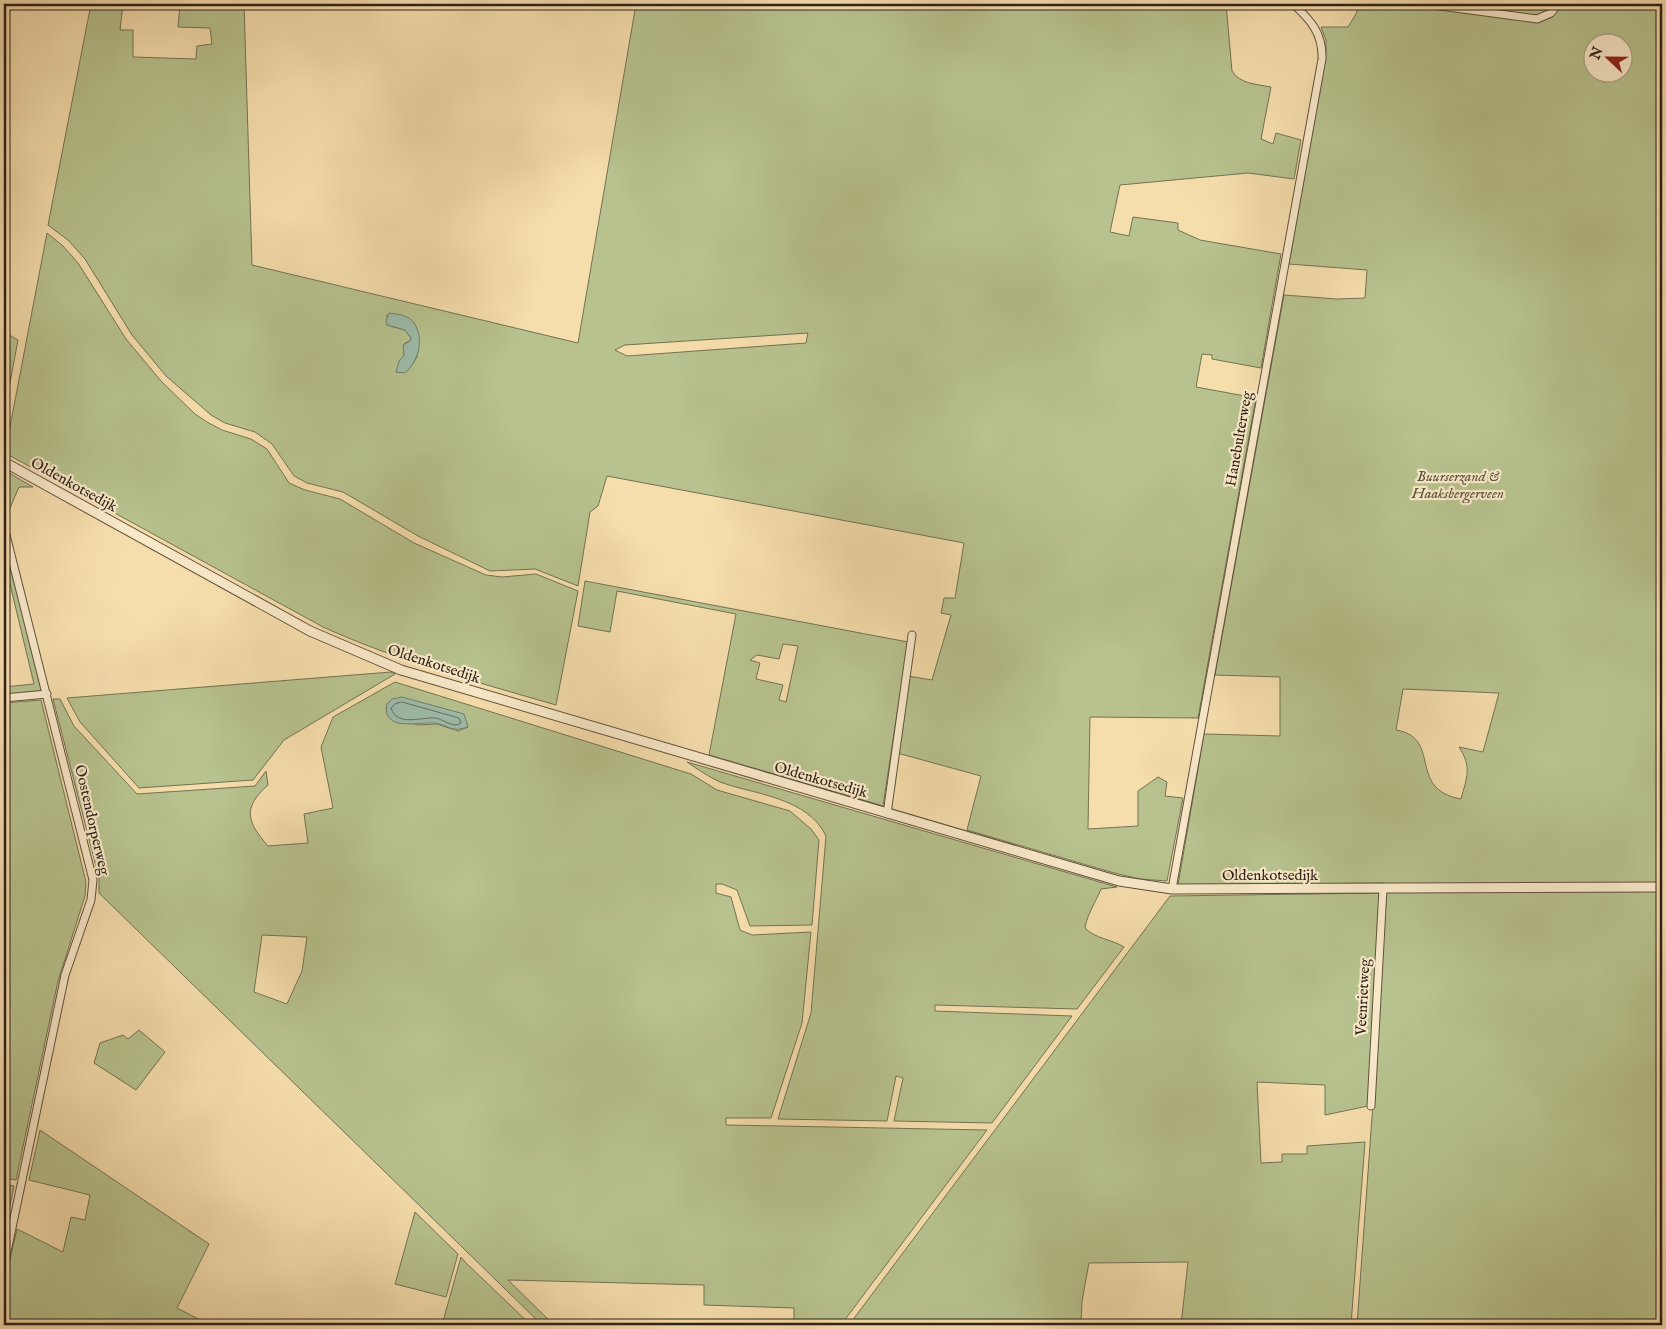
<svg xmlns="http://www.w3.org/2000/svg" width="1666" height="1329" font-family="'IM FELL English',serif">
	<rect width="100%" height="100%" fill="#f6ddac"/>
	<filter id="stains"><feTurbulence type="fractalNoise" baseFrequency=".004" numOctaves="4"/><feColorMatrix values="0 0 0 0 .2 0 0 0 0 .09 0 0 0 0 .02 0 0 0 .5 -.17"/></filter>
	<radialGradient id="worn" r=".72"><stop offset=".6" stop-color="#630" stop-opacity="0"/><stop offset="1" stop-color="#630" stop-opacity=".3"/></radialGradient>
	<g fill="#b7c28e" stroke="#737254" fill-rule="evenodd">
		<path d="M91,4H123L120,30H133V57L196,59L197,46L212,44L210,28L178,27L180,4H244L252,265L578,343L636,4H1226L1232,71C1240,84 1256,84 1271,87L1261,139L1273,144L1276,133L1301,140L1294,179L1248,173L1120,185L1110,232L1129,236L1133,217L1178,223V230L1200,240L1281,254L1261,368L1212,359V355L1202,354L1196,387L1256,398L1198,718L1090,717L1088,829L1138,826V791L1158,777L1167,782L1165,796L1183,798L1167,881L1140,879L1114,873L967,830L981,776L897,753L908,676L932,680L951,615L941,613L944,598H955L964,543L607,476L598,506L590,512L578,586L535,569L490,571L418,536L343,492L307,483L294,476L272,444L255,432L225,423L211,415L166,376L132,335L85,259L68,240L48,225ZM387,315L418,333L417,357L408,370L396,372L404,355L405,343L410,341L411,338L405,330L387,325ZM808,333L806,343L627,356L615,350L625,345Z"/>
		<path d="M1359,4H1662V1325H1357L1377,1048L1384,883L1178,885L1204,734L1280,736V677L1215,675L1284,295L1337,299L1365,298L1367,270L1289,264L1326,52V40L1321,27H1348L1356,14ZM1594,42H1624V72H1594ZM1403,689L1499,693L1483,752L1459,747C1472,767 1467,777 1461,799C1406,789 1443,738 1396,730Z"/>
		<path d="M47,233L63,246L78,263L126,339L161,381L195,414L207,422L222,430L251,439L267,449L289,483L305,490L340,499L414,543L486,575L502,577L536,574L578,591L556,705C477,682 398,661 323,627L5,453Z"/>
		<path d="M4,332L18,340L9,388L4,385Z"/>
		<path d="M4,470L33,487H19L7,515L4,511Z"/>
		<path d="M4,539L42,691L4,695V687L34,684L4,559Z"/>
		<path d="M585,581L908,642L883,806L709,755L736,614L617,591L610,632L578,626ZM783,644L798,646L786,702L779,700L783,685L756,679L760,663L750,660L757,655L779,659Z"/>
		<path d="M391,672L395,674L284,740L253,780L139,788L80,722L67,698Z"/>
		<path d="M395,682L691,774L717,790L790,811L811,829L819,840L812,925L750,926L737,890L722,884H716V893L731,897L740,930L752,935L811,932L802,1023L771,1118H726V1125L987,1130L841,1325H794V1308L704,1305V1285L508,1280L554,1325H542L99,893V878L53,699H60L74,726L137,794L255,786L266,771L268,785C242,808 247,822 268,846L308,843L304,814L333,808L321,747L333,717ZM436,707L453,712L468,727L458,731L437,724L418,725L389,717L386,708ZM262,935L307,937L302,971L287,1004L254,992Z"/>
		<path d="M41,700L86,882L85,896L58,981L16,1180L4,1178V703Z"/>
		<path d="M687,762L1117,887L1101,889C1096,902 1087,914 1085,928C1096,939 1111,939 1124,947L1077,1009L935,1005V1011L1072,1016L992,1123L894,1121L903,1078L896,1076L887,1121L778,1119L811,1013L826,836C807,797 756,795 720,782C709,777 697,769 687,762Z"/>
		<path d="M1380,893L1368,1106L1325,1115V1085L1257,1082L1261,1163L1282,1162V1154H1307V1146L1365,1142L1351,1325H1181L1188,1262L1089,1263L1082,1301L1081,1325H849L1170,896Z"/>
		<path d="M139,1030L165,1052L136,1090L94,1063L100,1043L123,1035L128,1039Z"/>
		<path d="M40,1130L209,1244L177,1308L210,1325H170L165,1323L162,1325H4V1285L17,1229L63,1252L71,1217L85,1220L90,1195L29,1180Z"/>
		<path d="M4,1184L14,1186L4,1235Z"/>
		<path d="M415,1212L458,1254L446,1297L395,1284Z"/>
		<path d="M461,1257L465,1262L531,1325H442Z"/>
	</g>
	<g fill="#9dbcaa" stroke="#717e70">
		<path d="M389,313C397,314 409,315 414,323C425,339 418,362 405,373L396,372L399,361L404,355L403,345L410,341L411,338L405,330L387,325L386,321Z"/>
		<path d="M402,697L464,714L468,727C451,733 449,725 434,723C420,722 381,732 387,704L392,699Z"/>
	</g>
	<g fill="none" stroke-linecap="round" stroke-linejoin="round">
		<path stroke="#666e62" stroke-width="1" d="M402,702L459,718L461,723C453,729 444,719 435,718C421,717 397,727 391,708L395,704Z"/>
		<defs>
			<g id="minor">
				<path d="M1425,4L1537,19L1551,13L1558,4"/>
				<path d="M4,527L93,880L91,900L65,975L4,1266"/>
				<path d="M4,698L47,694"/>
				<path d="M887,814L912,635"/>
				<path d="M1172,889L1322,59C1323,34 1311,20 1293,4"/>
				<path d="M1371,1106L1383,889"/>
			</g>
			<path id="tertiary" d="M4,462L310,631L401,670L1119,881L1172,889L1662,887"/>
		</defs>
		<use href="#minor" stroke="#61503e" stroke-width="9"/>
		<use href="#tertiary" stroke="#61503e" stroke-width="11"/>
		<use href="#minor" stroke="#f9e9c9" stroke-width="7"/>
		<use href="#tertiary" stroke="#f9e9c9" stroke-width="9"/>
	</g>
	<g text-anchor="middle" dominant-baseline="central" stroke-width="4.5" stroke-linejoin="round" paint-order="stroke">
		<g font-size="15" fill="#2f2119" stroke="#f9e9c9">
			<text transform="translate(1239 439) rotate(-80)">Hanebulterweg</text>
			<text transform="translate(74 485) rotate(29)">Oldenkotsedijk</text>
			<text transform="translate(434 664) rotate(18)">Oldenkotsedijk</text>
			<text transform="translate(821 780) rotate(16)">Oldenkotsedijk</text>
			<text transform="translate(92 820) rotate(77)">Oostendorperweg</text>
			<text x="1270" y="875">Oldenkotsedijk</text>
			<text transform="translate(1363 997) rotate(-87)">Veenrietweg</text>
		</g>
		<g font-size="15" font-style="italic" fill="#58513c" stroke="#f9e9c9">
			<text x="1458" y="476">Buurserzand &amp;<tspan x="1458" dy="17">Haaksbergerveen</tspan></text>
		</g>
	</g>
	<rect width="1666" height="1329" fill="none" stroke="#f6ddac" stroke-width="20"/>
	<rect x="5" y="5" width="1656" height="1319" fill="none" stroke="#2f2119" stroke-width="2.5"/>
	<rect x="10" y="10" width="1646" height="1309" fill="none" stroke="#2f2119"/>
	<g transform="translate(1608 58) rotate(292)"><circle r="24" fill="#f9e9c9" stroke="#a89983"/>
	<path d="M0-4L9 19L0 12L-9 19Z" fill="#8f2418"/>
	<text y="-8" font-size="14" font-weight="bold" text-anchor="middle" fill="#2f2119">N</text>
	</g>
	<rect width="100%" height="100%" filter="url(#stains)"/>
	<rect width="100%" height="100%" fill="url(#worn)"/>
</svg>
